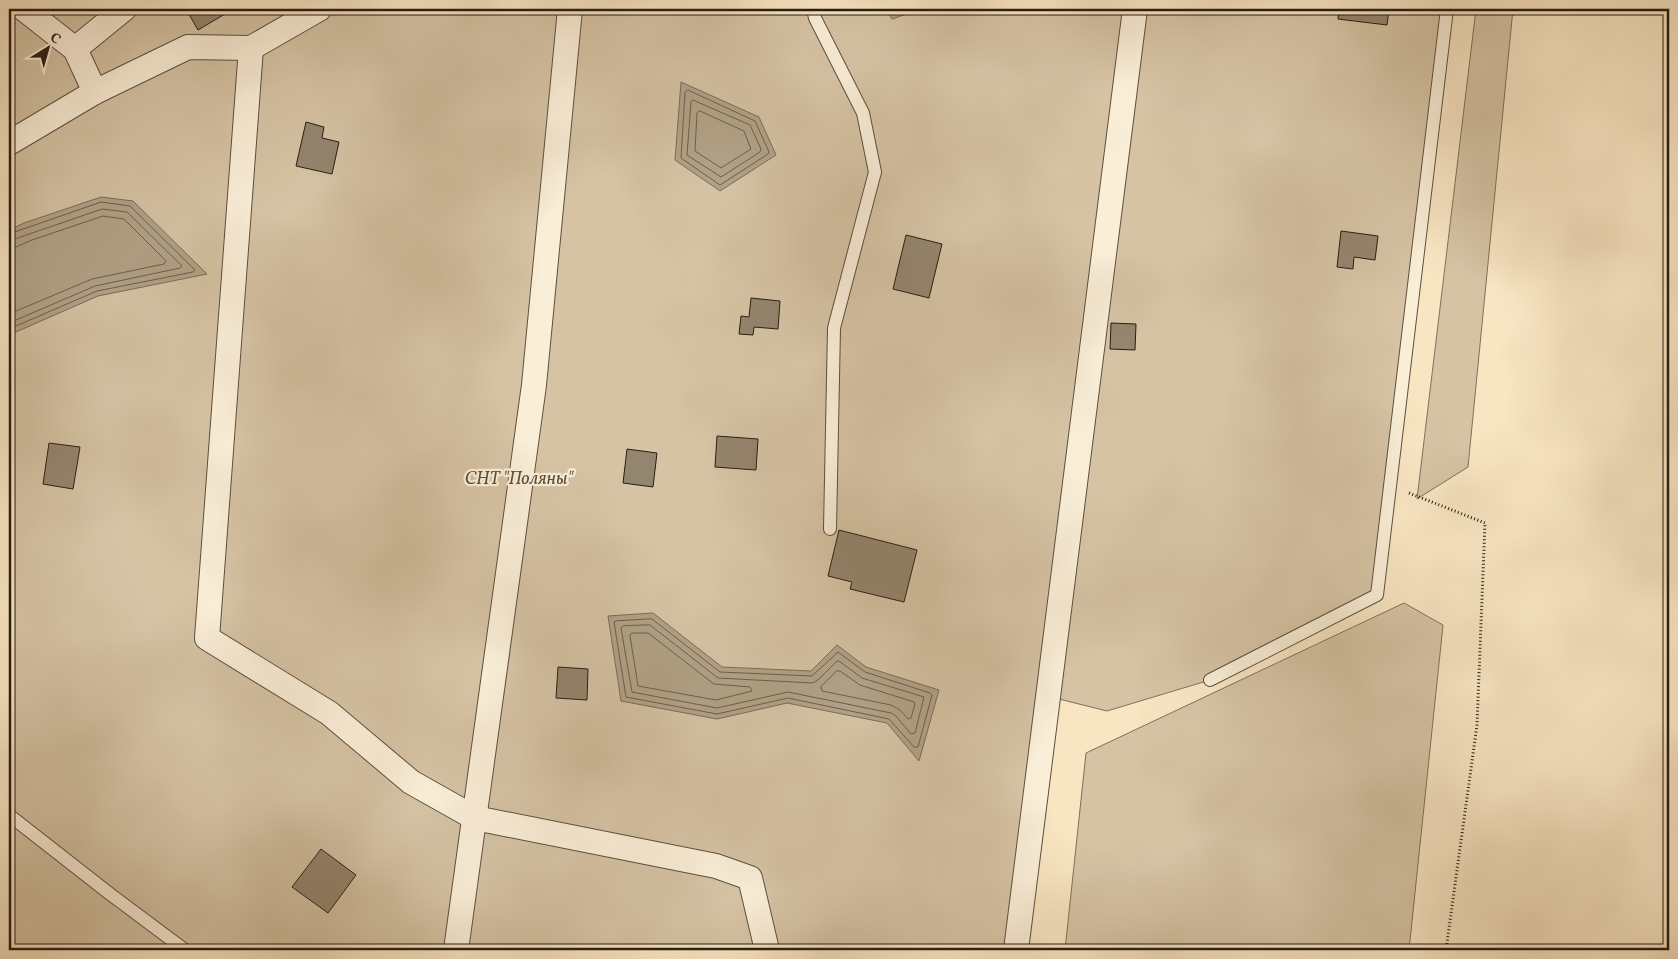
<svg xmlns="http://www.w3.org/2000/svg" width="1678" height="959" font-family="Vollkorn,serif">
	<rect width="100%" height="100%" fill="#f8e5c2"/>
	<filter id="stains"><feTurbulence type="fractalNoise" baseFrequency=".004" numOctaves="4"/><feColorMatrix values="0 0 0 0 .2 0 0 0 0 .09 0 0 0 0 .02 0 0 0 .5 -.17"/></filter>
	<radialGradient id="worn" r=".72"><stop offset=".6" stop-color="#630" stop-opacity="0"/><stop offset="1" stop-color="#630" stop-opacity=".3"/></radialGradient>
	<g fill="#d5c3a4" stroke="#7e705c">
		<path d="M9,9H1447L1377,595L1210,680L1107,711L1047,696L1016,950H9Z"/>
		<path d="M1476,9H1513L1468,467L1417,499Z"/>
		<path d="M1404,603L1443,625L1409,950H1065L1086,753Z"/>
	</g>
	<g fill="#b1a186" stroke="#7a6c58">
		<path d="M886,9H921L892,19Z"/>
		<path d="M681,82L759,117L776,155L720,191L675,160Z"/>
		<path d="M101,197L133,201L207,274L98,296L9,335V230L24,223Z"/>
		<path d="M653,613L722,667L811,671L837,645L866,667L939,690L919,761L887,723L787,703L717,719L621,701L608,616Z"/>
	</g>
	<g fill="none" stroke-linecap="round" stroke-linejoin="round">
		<g stroke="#6c5f4c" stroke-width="1">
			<path d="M688,90L755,121L769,152L768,154L720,185L681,158L685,93Z"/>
			<path d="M693,100L750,125L761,149L760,152L721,177L687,155L691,102Z"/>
			<path d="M700,111L744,131L751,149L721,168L695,151L697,113Z"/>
			<path d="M9,234L101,202L130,206L195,270L193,272L97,291L9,329"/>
			<path d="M9,241L102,209L127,212L182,266L180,268L95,286L9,323"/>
			<path d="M9,248L16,247L32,240L103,216L124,219L166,261L164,264L92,279L9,314"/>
			<path d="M652,619L720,672L812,676L838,652L865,672L930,693L932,695L918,747H914L889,719L788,698L717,714L626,697L614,622L616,621Z"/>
			<path d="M650,625L718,678L813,683L819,679L837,661H839L862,678L924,697L915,733L911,734L896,716L891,713L788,692L717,708L632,692L621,628L623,626Z"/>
			<path d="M632,633H648L714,684L750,687L752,691L716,700L638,686L630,636Z"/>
			<path d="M837,671H840L860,685L914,702L915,704L911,718L908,719L900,710L891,705L822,691L821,687Z"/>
		</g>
	</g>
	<g fill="#94856e" stroke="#281d13">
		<path d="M186,9H222L225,14L198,30Z"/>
		<path d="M1339,9H1389L1387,25L1338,19Z"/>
		<path d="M306,122L324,127L322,138L339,142L332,174L296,166Z"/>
		<path d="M1341,231L1378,236L1375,260L1354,257L1353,269L1337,267Z"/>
		<path d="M906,235L942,244L929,298L893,289Z"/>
		<path d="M751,298L780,301L778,329L754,327L753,335L739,334L741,316L749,317Z"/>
		<path d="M1111,323L1136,324L1135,350L1110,349Z"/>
		<path d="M717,436L758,439L756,470L715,467Z"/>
		<path d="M49,443L80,447L73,489L43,484Z"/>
		<path d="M627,449L657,453L653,487L623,483Z"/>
		<path d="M839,530L917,550L904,602L850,589L852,582L828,576Z"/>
		<path d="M558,667L588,669L587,700L556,698Z"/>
		<path d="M321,849L356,875L328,913L292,887Z"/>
	</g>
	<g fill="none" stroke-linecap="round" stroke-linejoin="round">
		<defs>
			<g id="service">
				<path d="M813,9L815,18L863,113L875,172L834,328L830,529"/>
				<path d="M1210,680L1377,595L1447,9"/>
				<path d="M9,815L110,894L185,950"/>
			</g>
			<g id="minor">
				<path d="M24,9L75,49L95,92"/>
				<path d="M251,48L207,638L329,713L411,782L475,818L716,866L750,878L767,950"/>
				<path d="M75,49L124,9"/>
				<path d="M9,143L95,92L188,47L251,48L319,9"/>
				<path d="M456,950L534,385L570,9"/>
				<path d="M1016,950L1135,9"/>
			</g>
		</defs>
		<use href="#service" stroke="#5c4f3f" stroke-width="14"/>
		<use href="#minor" stroke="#5c4f3f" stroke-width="26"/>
		<path stroke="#281d13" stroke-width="3" stroke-dasharray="1 2.5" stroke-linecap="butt" d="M1409,493L1485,523L1477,725L1446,950"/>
		<use href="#service" stroke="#faeed7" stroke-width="12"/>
		<use href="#minor" stroke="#faeed7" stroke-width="24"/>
	</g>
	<g text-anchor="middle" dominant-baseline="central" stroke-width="4.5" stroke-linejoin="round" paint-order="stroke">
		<g font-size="18" font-style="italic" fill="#5c4f3e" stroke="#faeed7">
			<text x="519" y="479">СНТ "Поляны"</text>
		</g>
	</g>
	<rect width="1678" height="959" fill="none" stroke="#f8e5c2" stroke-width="30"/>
	<rect x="10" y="10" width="1658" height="939" fill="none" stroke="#281d13" stroke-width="2.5"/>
	<rect x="15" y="15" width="1648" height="929" fill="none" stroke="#281d13"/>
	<g transform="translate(48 48) rotate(37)" stroke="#faeed7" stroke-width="4" paint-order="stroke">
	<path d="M0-4L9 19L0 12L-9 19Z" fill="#281d13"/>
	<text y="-8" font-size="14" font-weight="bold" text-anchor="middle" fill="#281d13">С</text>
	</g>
	<rect width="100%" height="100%" filter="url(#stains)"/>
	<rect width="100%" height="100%" fill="url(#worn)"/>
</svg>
